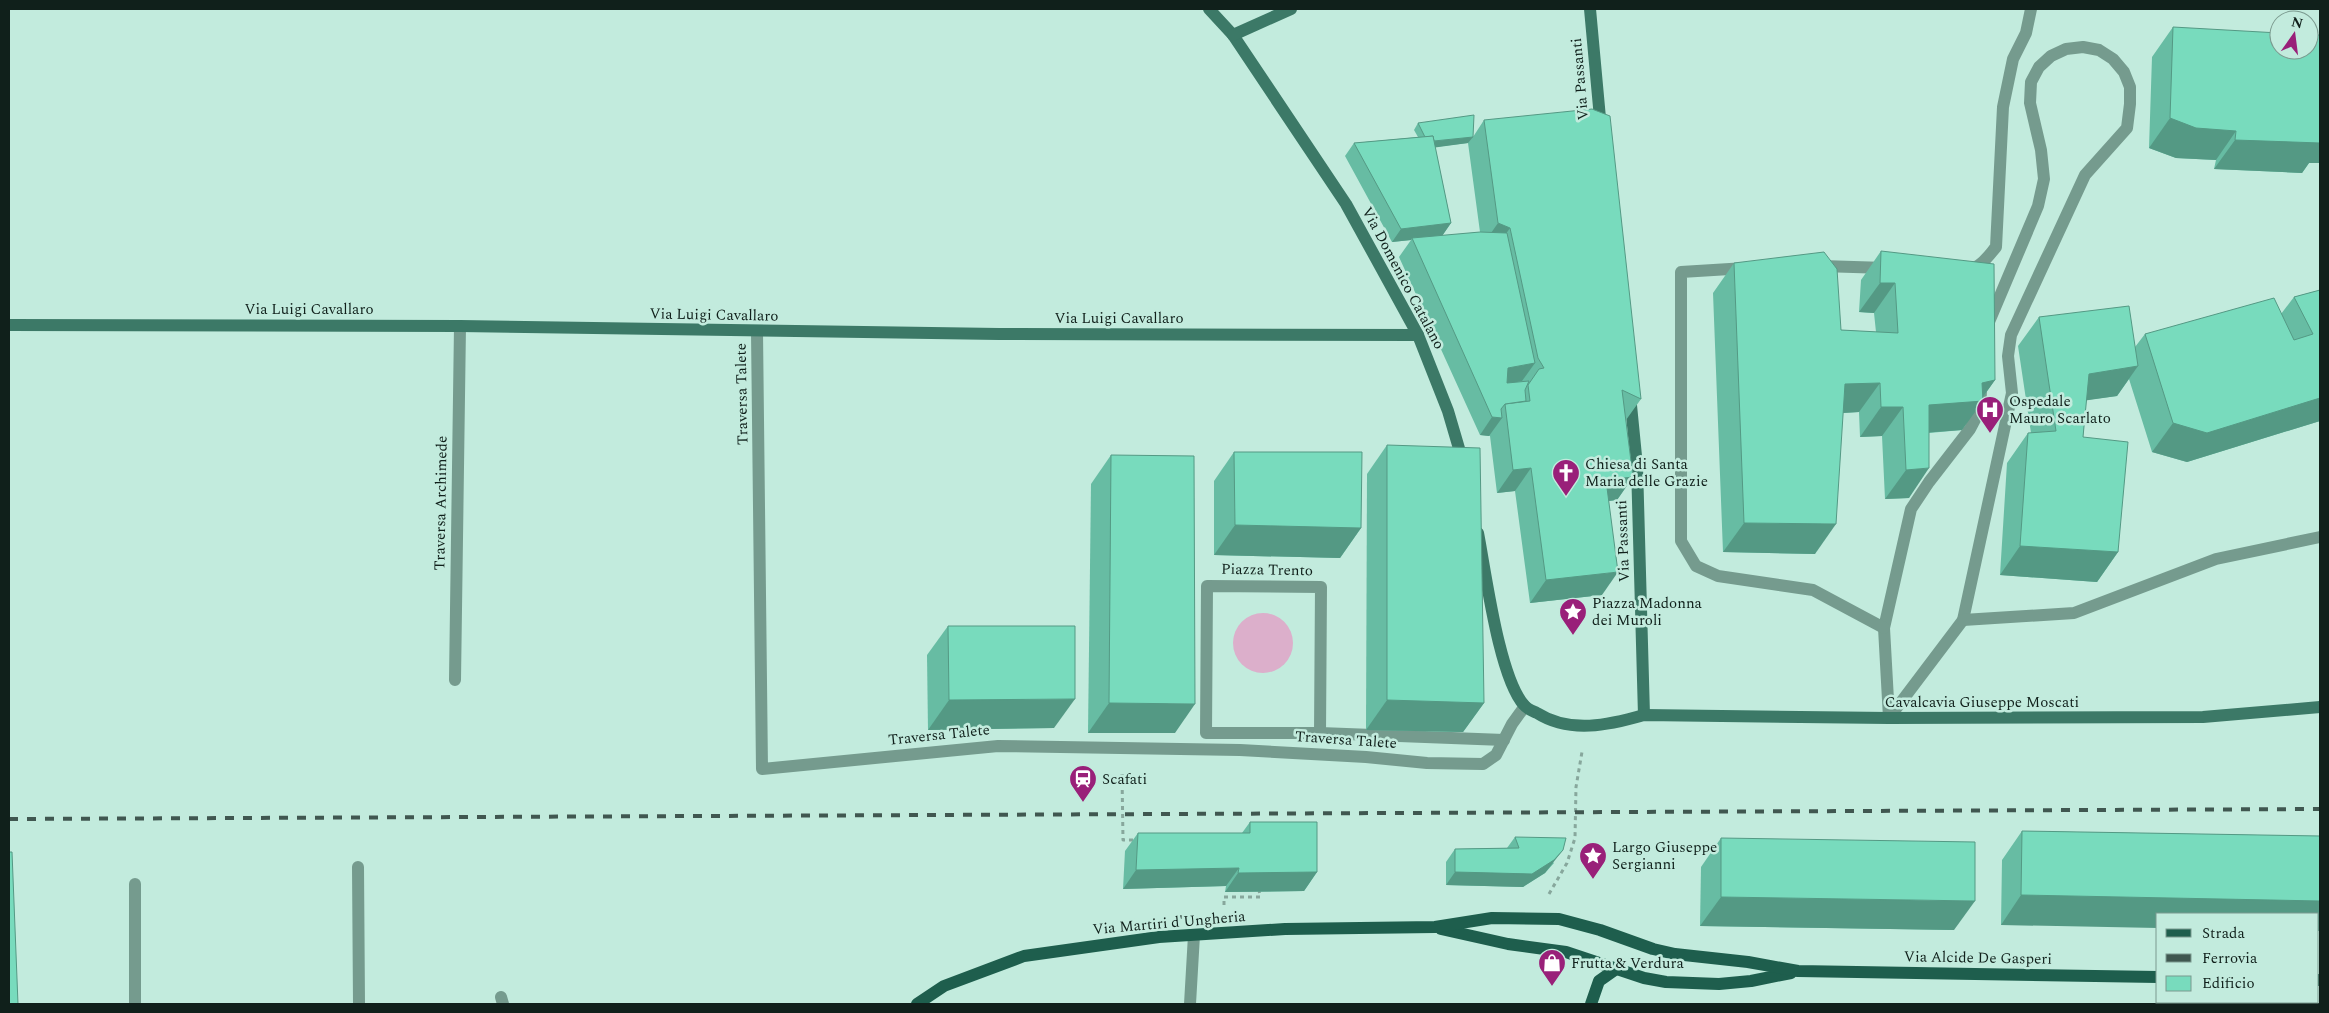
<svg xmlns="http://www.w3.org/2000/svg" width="2329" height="1013" font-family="Spectral,serif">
	<rect width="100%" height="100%" fill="#c2ebdd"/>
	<circle fill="#dcafcb" cx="1263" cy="643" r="30"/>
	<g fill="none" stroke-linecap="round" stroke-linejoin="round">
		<g stroke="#87a79c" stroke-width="3" stroke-dasharray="4 4" stroke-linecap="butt">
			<path d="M1122,774L1123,840H1136"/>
			<path d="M1549,894L1567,863L1575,838L1576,787L1582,752"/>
			<path d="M1224,905V897H1260L1259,889"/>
		</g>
		<g stroke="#759b8e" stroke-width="12">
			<path d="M2083,47L2099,50L2113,59L2124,72L2130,87V104L2127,128L2085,175L2011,335L2008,356L2012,393L1963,620L1889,718L1884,628L1911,509L1929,482L1970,429L1980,410L1983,350L1989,322L2038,206L2044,179L2041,150L2030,103L2031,82L2039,67L2051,56L2066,49Z"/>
			<path d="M1821,266L1886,268"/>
			<path d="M1746,268L1681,272V541L1696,566L1718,576L1813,590L1884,628"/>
			<path d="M1968,269C1980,269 1989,255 1996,247L2003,107L2013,59L2026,33L2031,9"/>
			<path d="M1963,620L2074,613L2216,559L2320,537"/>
			<path d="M1320,733L1321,587L1207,586L1206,733H1320L1504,740"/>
			<path d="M358,867L359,1004"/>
			<path d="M135,884V1004"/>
			<path d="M501,997L503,1004"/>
			<path d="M1190,1004L1194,935"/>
		</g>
		<g stroke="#759b8e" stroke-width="12">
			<path d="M757,332L762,769L998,746L1240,750L1366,757L1427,763L1483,764L1496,755L1512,724L1525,706"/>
			<path d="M455,680L460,326"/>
		</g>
		<g stroke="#3c7967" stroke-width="12">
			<path d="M1209,9L1233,35L1346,204L1418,335L1448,411L1463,462"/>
			<path d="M1590,9L1601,129"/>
			<path d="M1233,35L1291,9"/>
			<path d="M9,325L460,326L999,334L1418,335"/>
			<path d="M1630,395L1637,466L1644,715"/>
			<path d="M1478,533C1486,574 1499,677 1524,705C1527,709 1533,711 1537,713C1570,734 1609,725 1644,715L1889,718L2203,717L2320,707"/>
		</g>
		<g stroke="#1e5e4d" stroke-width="12">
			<path d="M1441,929L1508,944L1566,952L1644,978L1666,982L1719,984L1751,981L1791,973"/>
			<path d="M2318,980H2320"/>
			<path d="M917,1004L944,986L1024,956L1159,937L1285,929L1435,927L1492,918L1559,919L1600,930L1653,949L1675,954L1748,962L1798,971L2158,977"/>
			<path d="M1591,1004L1599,981L1616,969"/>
		</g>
		<path stroke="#405750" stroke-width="4" stroke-dasharray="9 9" stroke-linecap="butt" d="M9,819L2320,809"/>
	</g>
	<g fill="#67bca3" fill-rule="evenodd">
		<path d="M2173,27L2309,163L2302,173L2214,169L2216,160L2176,158L2149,148L2152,57Z"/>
		<path d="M1484,120L1641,399L1626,420L1633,477L1617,500L1609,501L1602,595L1530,603L1515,491L1497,493L1490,436L1480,435L1399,257L1411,240L1392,242L1345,156L1354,143L1418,137L1414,130L1418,123L1473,137ZM1468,143L1480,232L1442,236L1451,223L1435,147Z"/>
		<path d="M2320,224V250H2319Z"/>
		<path d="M1881,251L1995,380L1983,397L1962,430L1929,433L1909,498L1885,499L1882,436L1860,437L1859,412L1843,413L1815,554L1723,552L1713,293L1734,263L1841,330L1876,332L1874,313L1859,312L1861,280Z"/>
		<path d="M2320,290V421L2187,462L2152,452L2129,379L2117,396L2086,400L2083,437L2118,552L2097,582L2000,575L2007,463L2028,433H2031L2018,346L2039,317L2135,347L2145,334L2281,314L2294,297Z"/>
		<path d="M1387,445L1484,703L1463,732L1366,730L1367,474Z"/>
		<path d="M1234,452L1361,528L1340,558L1214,555V481Z"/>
		<path d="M1111,455L1175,733H1088L1091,484Z"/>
		<path d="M948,626L1054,728L928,730L927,655Z"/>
		<path d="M1250,822L1317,872L1304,891L1225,892L1226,886L1123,889L1125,851L1138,833H1242Z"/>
		<path d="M2022,831L2320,836V931H2318V914L2001,925L2002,860Z"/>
		<path d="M1515,837L1554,863L1545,873L1523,887L1446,885V862L1455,849L1507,848Z"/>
		<path d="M1721,838L1954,930L1700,926L1701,867Z"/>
	</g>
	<g fill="#549984">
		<path d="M2170,118L2236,131L2216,160L2176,158L2149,148Z"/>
		<path d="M2320,136V163H2309L2302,173L2214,169L2235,140Z"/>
		<path d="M1473,137L1468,143L1424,149L1428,142Z"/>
		<path d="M1451,223L1442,236L1412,238L1411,240L1392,242L1401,229Z"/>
		<path d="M1498,223L1510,228L1494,251L1482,246Z"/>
		<path d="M1880,283H1895L1874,313L1859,312Z"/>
		<path d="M1535,363L1522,381L1495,386L1508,368Z"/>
		<path d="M2138,366L2117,396L2068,403L2089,374Z"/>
		<path d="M1995,380L1980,401H1983L1962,430L1908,434L1929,405L1982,383Z"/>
		<path d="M1880,383L1859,412L1825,414L1845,384Z"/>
		<path d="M2320,398V421L2187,462L2152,452L2173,423Z"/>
		<path d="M1881,407H1903L1882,436L1860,437Z"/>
		<path d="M1492,417L1502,418L1489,436L1480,435Z"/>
		<path d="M1531,468L1515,491L1497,493L1513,470Z"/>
		<path d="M1929,468L1909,498L1885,499L1906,470Z"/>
		<path d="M1633,477L1617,500L1590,503L1606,480Z"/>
		<path d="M1744,523L1836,524L1815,554L1723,552Z"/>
		<path d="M1235,525L1361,528L1340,558L1214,555Z"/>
		<path d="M2020,546L2118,552L2097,582L2000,575Z"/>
		<path d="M1618,572L1602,595L1530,603L1546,580Z"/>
		<path d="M1075,699L1054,728L928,730L949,700Z"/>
		<path d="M1387,700L1484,703L1463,732L1366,730Z"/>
		<path d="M1109,703L1195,704L1175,733H1088Z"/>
		<path d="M1563,850L1545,873L1523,887L1446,885L1455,872Z"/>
		<path d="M1239,868L1226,886L1123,889L1136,870Z"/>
		<path d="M1317,872L1304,891L1225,892L1238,873Z"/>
		<path d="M2021,895L2320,901V931H2318V914H2158V928L2001,925Z"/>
		<path d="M1721,897L1975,901L1954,930L1700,926Z"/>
	</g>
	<g fill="#78dbbd" stroke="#549984">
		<path d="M2173,27L2279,33V50H2309V35H2320V143L2235,140L2236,131L2196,128L2170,118Z"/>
		<path d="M1592,109L1610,116L1641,399L1622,390L1633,477L1606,480L1618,572L1546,580L1531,468L1513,470L1505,404L1530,401L1528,385L1539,369L1544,368L1538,358L1510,228L1498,223L1484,120Z"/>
		<path d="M1474,115L1473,137L1434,141L1433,136L1425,137L1418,123Z"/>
		<path d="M1433,136L1451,223L1401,229L1354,143Z"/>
		<path d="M1480,232L1507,233L1535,363L1508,368L1507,383L1529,381L1525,390L1526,401L1505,404L1501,409L1502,418L1492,417L1412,238Z"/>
		<path d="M1881,251L1994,264L1995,380L1982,383L1983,401L1929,405V468L1906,470L1903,407H1881L1880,383L1845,384L1836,524L1744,523L1734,263L1824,252L1837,269L1841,330L1898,333L1895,283H1880Z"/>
		<path d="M2320,290V398L2207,433L2173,423L2145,334L2274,298L2294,340L2313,334L2294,297Z"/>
		<path d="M2129,306L2138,366L2089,374L2083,437L2128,442L2118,552L2020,546L2028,433L2056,431L2039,317Z"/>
		<path d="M1387,445L1480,448L1484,703L1387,700Z"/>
		<path d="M1234,452H1362L1361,528L1235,525Z"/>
		<path d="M1111,455L1194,456L1195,704L1109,703Z"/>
		<path d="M948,626H1075V699L949,700Z"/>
		<path d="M1250,822H1317V872L1238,873L1239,868L1136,870L1138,833H1250Z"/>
		<path d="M2022,831L2320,836V901L2021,895Z"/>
		<path d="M1515,837L1566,838L1563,850L1554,860L1532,874L1455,872V849L1519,848Z"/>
		<path d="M1721,838L1975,842V901L1721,897Z"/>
		<path d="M9,852H12L18,1004H9Z"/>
	</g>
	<defs>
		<symbol id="hospital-pin" viewBox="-11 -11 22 30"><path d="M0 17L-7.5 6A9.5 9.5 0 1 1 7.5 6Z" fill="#992079" stroke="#c2ebdd"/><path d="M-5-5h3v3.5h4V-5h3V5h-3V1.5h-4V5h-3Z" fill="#fff"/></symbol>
		<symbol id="church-pin" viewBox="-11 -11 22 30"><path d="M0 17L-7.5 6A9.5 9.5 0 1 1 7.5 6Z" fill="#992079" stroke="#c2ebdd"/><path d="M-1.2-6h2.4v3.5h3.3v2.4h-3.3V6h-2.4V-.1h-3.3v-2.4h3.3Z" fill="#fff"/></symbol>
		<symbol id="sight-pin" viewBox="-11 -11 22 30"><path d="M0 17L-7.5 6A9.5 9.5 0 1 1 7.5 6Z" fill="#992079" stroke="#c2ebdd"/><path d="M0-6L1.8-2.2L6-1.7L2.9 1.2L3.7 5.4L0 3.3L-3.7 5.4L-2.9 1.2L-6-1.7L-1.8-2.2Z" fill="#fff"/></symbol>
		<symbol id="station-pin" viewBox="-11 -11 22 30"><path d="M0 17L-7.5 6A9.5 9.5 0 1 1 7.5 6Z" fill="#992079" stroke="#c2ebdd"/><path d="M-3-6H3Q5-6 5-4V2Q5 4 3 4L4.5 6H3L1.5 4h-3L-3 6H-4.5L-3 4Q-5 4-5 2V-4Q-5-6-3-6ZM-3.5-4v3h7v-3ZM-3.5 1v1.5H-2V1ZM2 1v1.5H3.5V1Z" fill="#fff"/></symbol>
		<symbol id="shop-pin" viewBox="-11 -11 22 30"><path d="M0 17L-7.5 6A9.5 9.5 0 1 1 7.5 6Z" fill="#992079" stroke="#c2ebdd"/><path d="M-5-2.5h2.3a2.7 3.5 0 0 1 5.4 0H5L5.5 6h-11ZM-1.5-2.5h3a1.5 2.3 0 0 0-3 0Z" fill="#fff"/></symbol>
	</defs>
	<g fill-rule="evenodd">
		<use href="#hospital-pin" x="1974" y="394" width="32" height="43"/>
		<use href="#church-pin" x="1550" y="457" width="32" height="43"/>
		<use href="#sight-pin" x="1557" y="596" width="32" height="43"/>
		<use href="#station-pin" x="1067" y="763" width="32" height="43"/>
		<use href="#sight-pin" x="1577" y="840" width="32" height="43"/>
		<use href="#shop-pin" x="1536" y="947" width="32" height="43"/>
	</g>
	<g text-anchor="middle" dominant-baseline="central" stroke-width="5" stroke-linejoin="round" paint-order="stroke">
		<g font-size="15" fill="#10201b" stroke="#c2ebdd">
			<text transform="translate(1580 79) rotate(-95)">Via Passanti</text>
			<text transform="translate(1403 278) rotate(62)">Via Domenico Catalano</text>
			<text x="309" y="309">Via Luigi Cavallaro</text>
			<text transform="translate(714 315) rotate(1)">Via Luigi Cavallaro</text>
			<text x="1119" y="318">Via Luigi Cavallaro</text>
			<text transform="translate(742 394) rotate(-91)">Traversa Talete</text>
			<text transform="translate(441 503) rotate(-89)">Traversa Archimede</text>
			<text transform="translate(1623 541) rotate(-92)">Via Passanti</text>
			<text transform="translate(1267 570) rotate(1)">Piazza Trento</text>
			<text x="1982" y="702">Cavalcavia Giuseppe Moscati</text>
			<text transform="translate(939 735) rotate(-6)">Traversa Talete</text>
			<text transform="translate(1346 740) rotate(4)">Traversa Talete</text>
			<text transform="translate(1169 923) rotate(-5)">Via Martiri d'Ungheria</text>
			<text transform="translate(1978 958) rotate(1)">Via Alcide De Gasperi</text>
		</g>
		<g font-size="15" fill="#10201b" stroke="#c2ebdd" text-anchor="start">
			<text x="2009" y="401">Ospedale<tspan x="2009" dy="17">Mauro Scarlato</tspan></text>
			<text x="1585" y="464">Chiesa di Santa<tspan x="1585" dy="17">Maria delle Grazie</tspan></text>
			<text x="1592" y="603">Piazza Madonna<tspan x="1592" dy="17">dei Muroli</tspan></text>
			<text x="1102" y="779">Scafati</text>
			<text x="1612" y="847">Largo Giuseppe<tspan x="1612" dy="17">Sergianni</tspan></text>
			<text x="1571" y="963">Frutta &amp; Verdura</text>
		</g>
	</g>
	<rect width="2329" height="1013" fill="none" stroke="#10201b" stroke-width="20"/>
	<rect x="2156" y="913" width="162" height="90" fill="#c2ebdd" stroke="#7b9a8f"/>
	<rect x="2166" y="929" width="25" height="8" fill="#1e5e4d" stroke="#7b9a8f"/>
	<text x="2202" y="938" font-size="15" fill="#10201b">Strada</text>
	<rect x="2166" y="954" width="25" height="8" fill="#405750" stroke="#7b9a8f"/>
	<text x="2202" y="963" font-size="15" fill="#10201b">Ferrovia</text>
	<rect x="2166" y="976" width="25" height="15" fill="#78dbbd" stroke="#7b9a8f"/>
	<text x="2202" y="988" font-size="15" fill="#10201b">Edificio</text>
	<g transform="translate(2294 35) rotate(14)"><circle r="24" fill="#c2ebdd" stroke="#7b9a8f"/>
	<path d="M0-4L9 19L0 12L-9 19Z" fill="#992079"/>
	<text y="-8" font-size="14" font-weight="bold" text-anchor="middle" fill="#10201b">N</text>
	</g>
</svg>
